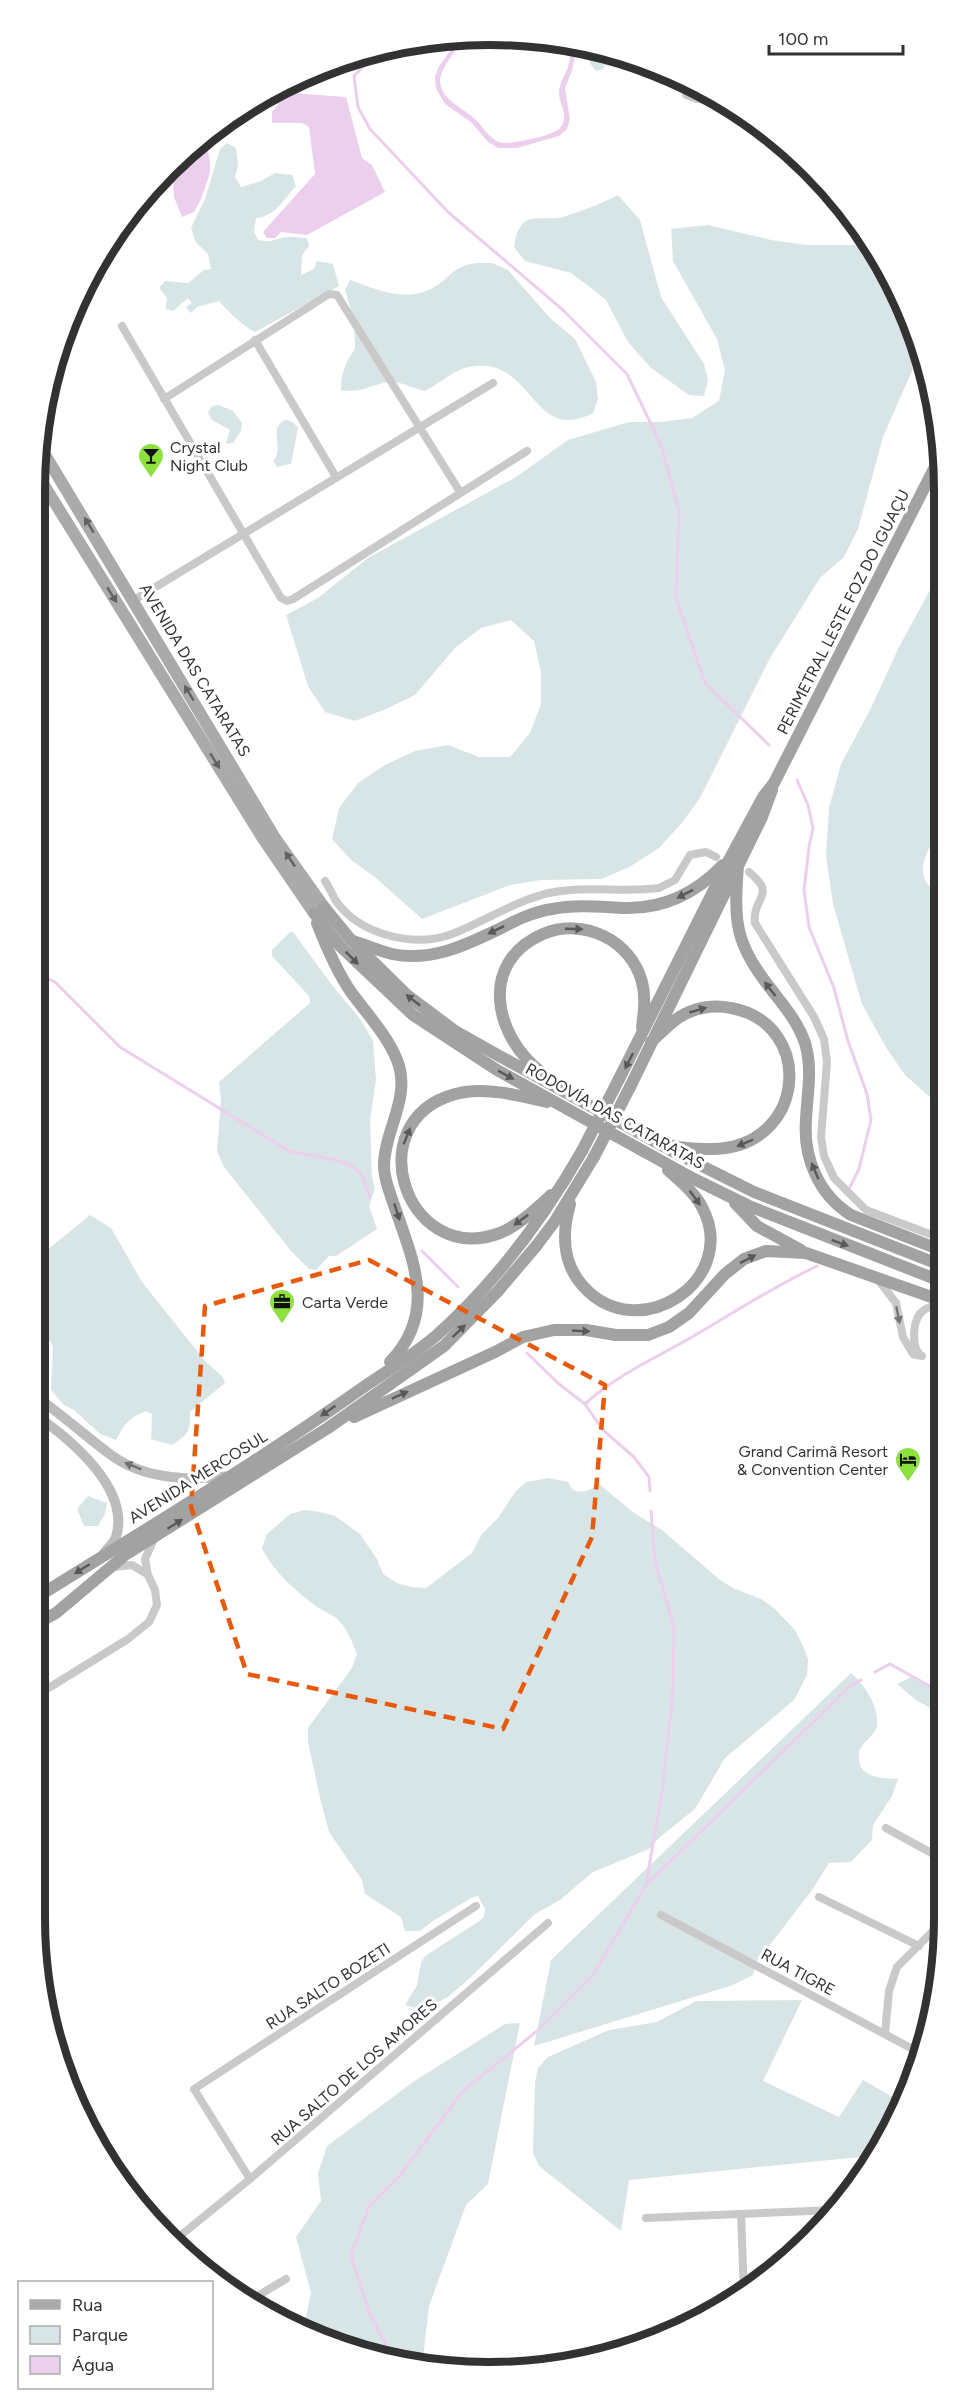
<svg xmlns="http://www.w3.org/2000/svg" width="979" height="2407" font-family="Figtree,sans-serif">
	<rect width="100%" height="100%" fill="#fff"/>
	<g fill="#d8e5e6">
		<path d="M591,48L621,55V58L607,62L603,69L596,71C589,64 588,58 591,48Z"/>
		<path d="M227,143L236,148L238,166L235,177L241,187L261,181L275,173L292,175L296,186C283,200 276,216 256,218L254,232L258,240C272,243 274,239 287,237C293,236 301,238 307,238L309,246L302,255L301,275L314,269L317,261L333,264L339,286L255,332C244,327 228,311 219,301L197,307L191,313L186,307L192,303L188,298L173,311L166,309L167,298L159,288L165,281L188,283L204,270L211,269L208,254L195,241L191,228L205,199L220,149Z"/>
		<path d="M618,195L640,220L661,297L704,364L708,380L704,396L689,395L651,368L628,342L606,300L595,291L571,273L525,261L514,247C520,205 541,224 566,216C583,210 601,204 618,195Z"/>
		<path d="M708,225L771,240L806,245H868L898,289L918,357L883,437L858,529L844,557L820,578L770,658L700,798L681,824L659,848L631,866L602,879L541,880L510,885L422,919L376,878L350,859L332,839L339,808L358,783L385,765L415,751L448,745L479,757H510L530,733L541,704V673L534,641L511,620L481,628L455,648L415,695L386,709L355,721L325,712L308,686L286,615L318,598L368,558L516,477L568,440L629,422H660L692,418L719,401L725,370L717,339L673,261L671,229Z"/>
		<path d="M476,263H492L508,270L550,318L575,339L596,382L598,399L593,413C529,446 534,350 465,368C453,371 437,385 425,391C415,389 402,382 392,382C371,383 364,394 341,390C341,373 345,363 355,349L354,320L345,290L350,280C378,290 408,304 436,286C453,275 452,267 476,263Z"/>
		<path d="M219,405L233,411L242,423L241,431L233,443L226,444L230,430L212,420L208,413L212,406Z"/>
		<path d="M286,420L293,422L298,428L291,464L277,467L273,461C286,446 266,428 286,420Z"/>
		<path d="M941,570L942,842L929,848C919,871 920,882 942,897V1103L931,1098L905,1075L887,1049L862,1004L833,904L826,855L829,808L841,764L871,708L899,647Z"/>
		<path d="M290,932H293L332,985L361,1020L373,1041L376,1080L370,1120L372,1178L375,1188L369,1206L377,1229L336,1256H329L316,1270L309,1269L291,1251L224,1167L217,1151L221,1100L219,1082L310,1003L309,996L272,956V950Z"/>
		<path d="M90,1215L111,1228L142,1282L205,1361L222,1376L225,1383L190,1412C191,1430 188,1435 172,1445L151,1439L152,1414L146,1411C127,1419 125,1424 116,1440L100,1434L74,1410L64,1405L51,1390L53,1347L50,1341L35,1330V1260Z"/>
		<path d="M549,1478L568,1482L573,1490C584,1494 590,1490 599,1484L634,1513L662,1530L720,1580L733,1588L761,1599L774,1608L795,1630L802,1644L808,1659L807,1675L794,1700L725,1758L695,1809L660,1837L649,1849L593,1872L560,1900L535,1914L471,1977L448,1997L422,2010L405,2005L417,1985L421,1963L425,1956L478,1922L484,1917L485,1909L478,1896L471,1898L433,1921L420,1931H405L401,1917L365,1894L362,1880L329,1832L321,1802L308,1742V1728L352,1668L357,1654C352,1642 347,1627 336,1618C331,1614 325,1612 320,1609C298,1593 274,1573 262,1548L267,1534L290,1514L305,1510L320,1512L335,1516L360,1534L377,1559L383,1574L397,1583L411,1587L426,1588L472,1553L482,1534L498,1518L515,1492L526,1482Z"/>
		<path d="M88,1496L107,1503L105,1514L98,1526H84L77,1509Z"/>
		<path d="M851,1673C865,1685 879,1706 877,1726C875,1735 865,1740 861,1748C859,1750 859,1754 859,1757C858,1778 882,1778 898,1779L892,1796L873,1825L872,1840L851,1862L829,1863L812,1890L756,1963L753,1975L733,1985L534,2046L551,1960Z"/>
		<path d="M911,1677L926,1684L944,1686V1716L916,1700L897,1684Z"/>
		<path d="M802,2000L763,2081L839,2117L863,2080L900,2101L871,2156L629,2180L621,2231L539,2166L533,2153L535,2082L538,2068L548,2057L609,2030L657,2022L696,2001Z"/>
		<path d="M520,2023L488,2184L466,2205L429,2306L422,2367L344,2348L303,2330L311,2293L296,2237L321,2201L318,2173L327,2146L413,2082L505,2024Z"/>
	</g>
	<g fill="#eccfed">
		<path d="M457,36H463C458,50 441,67 440,80C440,86 443,93 447,97C455,106 467,111 476,120C483,127 489,138 499,142C508,146 555,135 560,128C570,116 559,105 559,93C559,83 565,76 568,67C570,59 571,51 572,44L577,45L572,71L565,88L570,119L567,129L559,136L517,148H498L488,142L472,123L445,104L436,89L435,77L439,66L451,50Z"/>
		<path d="M276,92L346,97L362,158L372,165L385,192L307,235L281,232L275,238H267L263,232L315,174L309,127L302,123H272V112L278,105Z"/>
		<path d="M212,129L207,145L210,162V173L201,199L194,212L182,217L174,197L173,181L181,166L183,156Z"/>
	</g>
	<g fill="none" stroke-linecap="round" stroke-linejoin="round">
		<g stroke="#eccfed" stroke-width="3">
			<path d="M381,48L354,76L358,107L370,129L448,212L563,310L627,374L661,445L679,511L676,598L705,683L769,745"/>
			<path d="M797,780L808,805L813,828L809,847L804,890L809,927L834,988L848,1041L867,1094L871,1120L859,1169L849,1189"/>
			<path d="M34,972L55,982L120,1047L289,1151L336,1160L350,1165L361,1173L370,1197"/>
			<path d="M422,1251L458,1287"/>
			<path d="M527,1353L559,1384L585,1404L603,1430L634,1457L649,1477L650,1491"/>
			<path d="M585,1404C617,1374 659,1357 697,1334C738,1310 773,1287 817,1266"/>
			<path d="M875,1672L890,1664L944,1694"/>
			<path d="M647,1884L851,1685L861,1680"/>
			<path d="M390,2359L389,2351L369,2312L351,2255L369,2206L401,2174L463,2091L537,2031L593,1975L646,1885L662,1791L673,1692L674,1627L655,1561L651,1511"/>
		</g>
		<g stroke="#c9c9c9" stroke-width="8">
			<path d="M686,83V95L697,99L722,101"/>
			<path d="M122,326L281,598L287,601L293,599L527,451"/>
			<path d="M255,340L336,477"/>
			<path d="M164,399L329,294L337,295L460,492"/>
			<path d="M134,600L493,383"/>
			<path d="M749,872C778,896 752,896 755,923L814,1017L824,1039L827,1062L821,1137L824,1156L834,1178L866,1210L943,1239"/>
			<path d="M325,881C329,887 332,894 336,901C360,935 414,948 452,934C485,921 515,901 549,893C585,885 623,893 659,888L675,880L690,855L706,852L716,857"/>
			<path d="M879,1281L896,1303L903,1337L913,1354L922,1356"/>
			<path d="M920,1355C911,1345 912,1318 924,1310C929,1306 936,1305 943,1304"/>
			<path d="M114,1567L132,1565L147,1574"/>
			<path d="M34,1697L128,1639L149,1622L157,1605L155,1590L148,1575L145,1559L154,1539"/>
			<path d="M886,1828L944,1860"/>
			<path d="M819,1897L919,1946"/>
			<path d="M661,1915L922,2054"/>
			<path d="M885,2033L889,1991L897,1967L933,1931L944,1909"/>
			<path d="M64,2075L155,2224"/>
			<path d="M250,2179L194,2089L476,1906"/>
			<path d="M741,2214L744,2294"/>
			<path d="M646,2218L834,2210"/>
			<path d="M175,2240L250,2179L548,1923"/>
			<path d="M249,2301L286,2279"/>
		</g>
		<g stroke="#bcbcbc" stroke-width="10">
			<path d="M34,1398L45,1403C68,1420 88,1438 111,1455C145,1480 191,1481 231,1476"/>
			<path d="M34,1414C69,1438 131,1488 116,1537C114,1543 106,1550 102,1556"/>
		</g>
		<g stroke="#aaa" stroke-width="12">
			<path d="M41,448L275,838L324,907"/>
			<path d="M37,474L262,837L314,913"/>
		</g>
		<g stroke="#a2a2a2" stroke-width="12">
			<path d="M738,865C734,921 734,943 771,989C784,1006 798,1022 805,1043C813,1069 807,1094 806,1120C803,1158 819,1195 851,1215L943,1251"/>
			<path d="M324,907L351,940L407,995L455,1031L494,1053L672,1151L754,1192L943,1266"/>
			<path d="M314,913L341,947L413,1015L497,1070L692,1178L749,1206L943,1282"/>
			<path d="M317,923C326,946 337,972 351,992C367,1014 387,1035 397,1060C412,1097 384,1130 384,1166C384,1180 390,1193 394,1205C413,1261 438,1312 390,1362"/>
			<path d="M353,941C366,945 379,951 392,954C430,962 464,946 497,930C515,921 532,912 552,909C577,904 601,907 625,908C664,909 697,892 723,865"/>
			<path d="M651,1042C660,1034 668,1025 678,1018C693,1008 713,1004 731,1008C817,1024 806,1149 711,1149C697,1149 683,1149 670,1145"/>
			<path d="M541,1072C494,1036 478,962 543,934C583,917 631,940 642,982C646,997 644,1012 642,1027"/>
			<path d="M619,1079L730,858L763,797L774,783L941,455"/>
			<path d="M630,1087L762,817L772,790"/>
			<path d="M547,1102C521,1096 492,1088 465,1092C354,1111 403,1269 500,1233C519,1225 536,1209 551,1195"/>
			<path d="M735,1203L757,1226L801,1250"/>
			<path d="M570,1204C562,1232 562,1263 583,1286C638,1348 741,1280 702,1207C694,1192 680,1181 668,1170"/>
			<path d="M354,1417L495,1352L523,1337L554,1330H586L616,1335H648L669,1327L689,1313L725,1274L744,1259L766,1251L806,1253L943,1301"/>
			<path d="M34,1599C140,1533 246,1469 348,1398C377,1377 410,1358 437,1335C496,1282 543,1219 582,1151"/>
			<path d="M34,1625L56,1613L125,1555L328,1428L444,1346L498,1291L537,1245L555,1221L594,1157"/>
		</g>
		<g stroke="#a2a2a2" stroke-width="12">
			<path d="M582,1151L619,1079"/>
			<path d="M594,1157L630,1087"/>
		</g>
	</g>
	<defs><path id="oneway-solid" d="M-6-.8H1V-3.2L6.5 0L1 3.2V.8H-6Z" transform="scale(1.5)"/></defs>
	<g fill="#626262">
		<use href="#oneway-solid" transform="translate(89 525) rotate(-121)"/>
		<use href="#oneway-solid" transform="translate(112 595) rotate(58)"/>
		<use href="#oneway-solid" transform="translate(189 693) rotate(-121)"/>
		<use href="#oneway-solid" transform="translate(215 761) rotate(58)"/>
		<use href="#oneway-solid" transform="translate(290 859) rotate(-124)"/>
	</g>
	<g fill="#595959">
		<use href="#oneway-solid" transform="translate(685 894) rotate(153)"/>
		<use href="#oneway-solid" transform="translate(574 929) rotate(2)"/>
		<use href="#oneway-solid" transform="translate(496 930) rotate(154)"/>
		<use href="#oneway-solid" transform="translate(352 958) rotate(45)"/>
		<use href="#oneway-solid" transform="translate(770 989) rotate(-128)"/>
		<use href="#oneway-solid" transform="translate(413 1000) rotate(-142)"/>
		<use href="#oneway-solid" transform="translate(698 1010) rotate(-16)"/>
		<use href="#oneway-solid" transform="translate(629 1061) rotate(117)"/>
		<use href="#oneway-solid" transform="translate(506 1075) rotate(29)"/>
		<use href="#oneway-solid" transform="translate(407 1136) rotate(-68)"/>
		<use href="#oneway-solid" transform="translate(745 1143) rotate(157)"/>
		<use href="#oneway-solid" transform="translate(815 1171) rotate(-113)"/>
		<use href="#oneway-solid" transform="translate(695 1198) rotate(54)"/>
		<use href="#oneway-solid" transform="translate(397 1212) rotate(72)"/>
		<use href="#oneway-solid" transform="translate(521 1220) rotate(144)"/>
		<use href="#oneway-solid" transform="translate(840 1243) rotate(20)"/>
		<use href="#oneway-solid" transform="translate(748 1259) rotate(-27)"/>
		<use href="#oneway-solid" transform="translate(459 1331) rotate(-44)"/>
		<use href="#oneway-solid" transform="translate(581 1331) rotate(3)"/>
		<use href="#oneway-solid" transform="translate(400 1395) rotate(-24)"/>
		<use href="#oneway-solid" transform="translate(328 1411) rotate(145)"/>
		<use href="#oneway-solid" transform="translate(175 1524) rotate(-32)"/>
		<use href="#oneway-solid" transform="translate(82 1569) rotate(148)"/>
	</g>
	<use fill="#767676" href="#oneway-solid" transform="translate(898 1315) rotate(79)"/>
	<use fill="#707070" href="#oneway-solid" transform="translate(133 1466) rotate(-158)"/>
	<path fill="none" stroke="#e8590c" stroke-width="4.5" stroke-dasharray="12 8" stroke-linejoin="round" d="M369,1260L605,1385L592,1537L503,1729L247,1674L191,1507L205,1306Z"/>
	<defs>
		<symbol id="bar-pin" viewBox="-11 -11 22 30"><path d="M0 17L-7.5 6A9.5 9.5 0 1 1 7.5 6Z" fill="#8ce13d" stroke="#fff"/><path d="M-6-5H6L.8 .8V4.5H3.5V6h-7V4.5H-.8V.8Z" fill="#111"/></symbol>
		<symbol id="office-pin" viewBox="-11 -11 22 30"><path d="M0 17L-7.5 6A9.5 9.5 0 1 1 7.5 6Z" fill="#8ce13d" stroke="#fff"/><path d="M-6-3h4V-5.5h4V-3h4V5H-6ZM-1-4.5V-3h2v-1.5ZM-6 0V1H6V0Z" fill="#111"/></symbol>
		<symbol id="hotel-pin" viewBox="-11 -11 22 30"><path d="M0 17L-7.5 6A9.5 9.5 0 1 1 7.5 6Z" fill="#8ce13d" stroke="#fff"/><path d="M-6-4.5h1.5V1H6V5H4.5V3h-9V5H-6ZM-4 0a1.8 1.8 0 1 1 3.6 0ZM.5 0V-2.5h3Q6-2.5 6 0Z" fill="#111"/></symbol>
	</defs>
	<g fill-rule="evenodd">
		<use href="#bar-pin" x="136" y="441" width="30" height="40"/>
		<use href="#office-pin" x="267" y="1287" width="30" height="40"/>
		<use href="#hotel-pin" x="893" y="1445" width="30" height="40"/>
	</g>
	<g text-anchor="middle" dominant-baseline="central" stroke-width="6" stroke-linejoin="round" paint-order="stroke">
		<g font-size="16" fill="#323232" stroke="#fff" text-anchor="start">
			<text x="170" y="447">Crystal<tspan x="170" dy="18">Night Club</tspan></text>
			<text x="302" y="1302">Carta Verde</text>
			<text x="888" y="1451" text-anchor="end">Grand Carimã Resort<tspan x="888" dy="18">&amp; Convention Center</tspan></text>
		</g>
		<g font-size="16" fill="#323232" stroke="#fff">
			<text transform="translate(843 612) rotate(-63)">PERIMETRAL LESTE FOZ DO IGUAÇU</text>
			<text transform="translate(195 670) rotate(59)">AVENIDA DAS CATARATAS</text>
			<text transform="translate(615 1116) rotate(29)">RODOVÍA DAS CATARATAS</text>
			<text transform="translate(198 1477) rotate(-32)">AVENIDA MERCOSUL</text>
			<text transform="translate(798 1972) rotate(28)">RUA TIGRE</text>
			<text transform="translate(328 1986) rotate(-33)">RUA SALTO BOZETI</text>
			<text transform="translate(354 2072) rotate(-41)">RUA SALTO DE LOS AMORES</text>
		</g>
	</g>
	<path d="M0 0H979V2407H0ZM489 45H490A444 444 0 0 1 934 489V1918A444 444 0 0 1 490 2362H489A444 444 0 0 1 45 1918V489A444 444 0 0 1 489 45Z" fill="#fff" fill-rule="evenodd"/>
	<path fill="none" stroke="#323232" stroke-width="8" d="M489 45H490A444 444 0 0 1 934 489V1918A444 444 0 0 1 490 2362H489A444 444 0 0 1 45 1918V489A444 444 0 0 1 489 45Z"/>
	<rect x="18" y="2281" width="195" height="108" fill="#ffffff" stroke="#adadad" stroke-width="1.5"/>
	<rect x="30" y="2300" width="30" height="9" fill="#aaaaaa" stroke="#adadad" stroke-width="1.5"/>
	<text x="72" y="2311" font-size="18" fill="#323232">Rua</text>
	<rect x="30" y="2326" width="30" height="18" fill="#d8e5e6" stroke="#adadad" stroke-width="1.5"/>
	<text x="72" y="2341" font-size="18" fill="#323232">Parque</text>
	<rect x="30" y="2356" width="30" height="18" fill="#eccfed" stroke="#adadad" stroke-width="1.5"/>
	<text x="72" y="2371" font-size="18" fill="#323232">Água</text>
	<path d="M769 45v9h134v-9" fill="none" stroke="#323232" stroke-width="3"/>
	<text x="778" y="45" font-size="18" fill="#323232" stroke="#ffffff" stroke-width="4.5" paint-order="stroke">100 m</text>
</svg>
